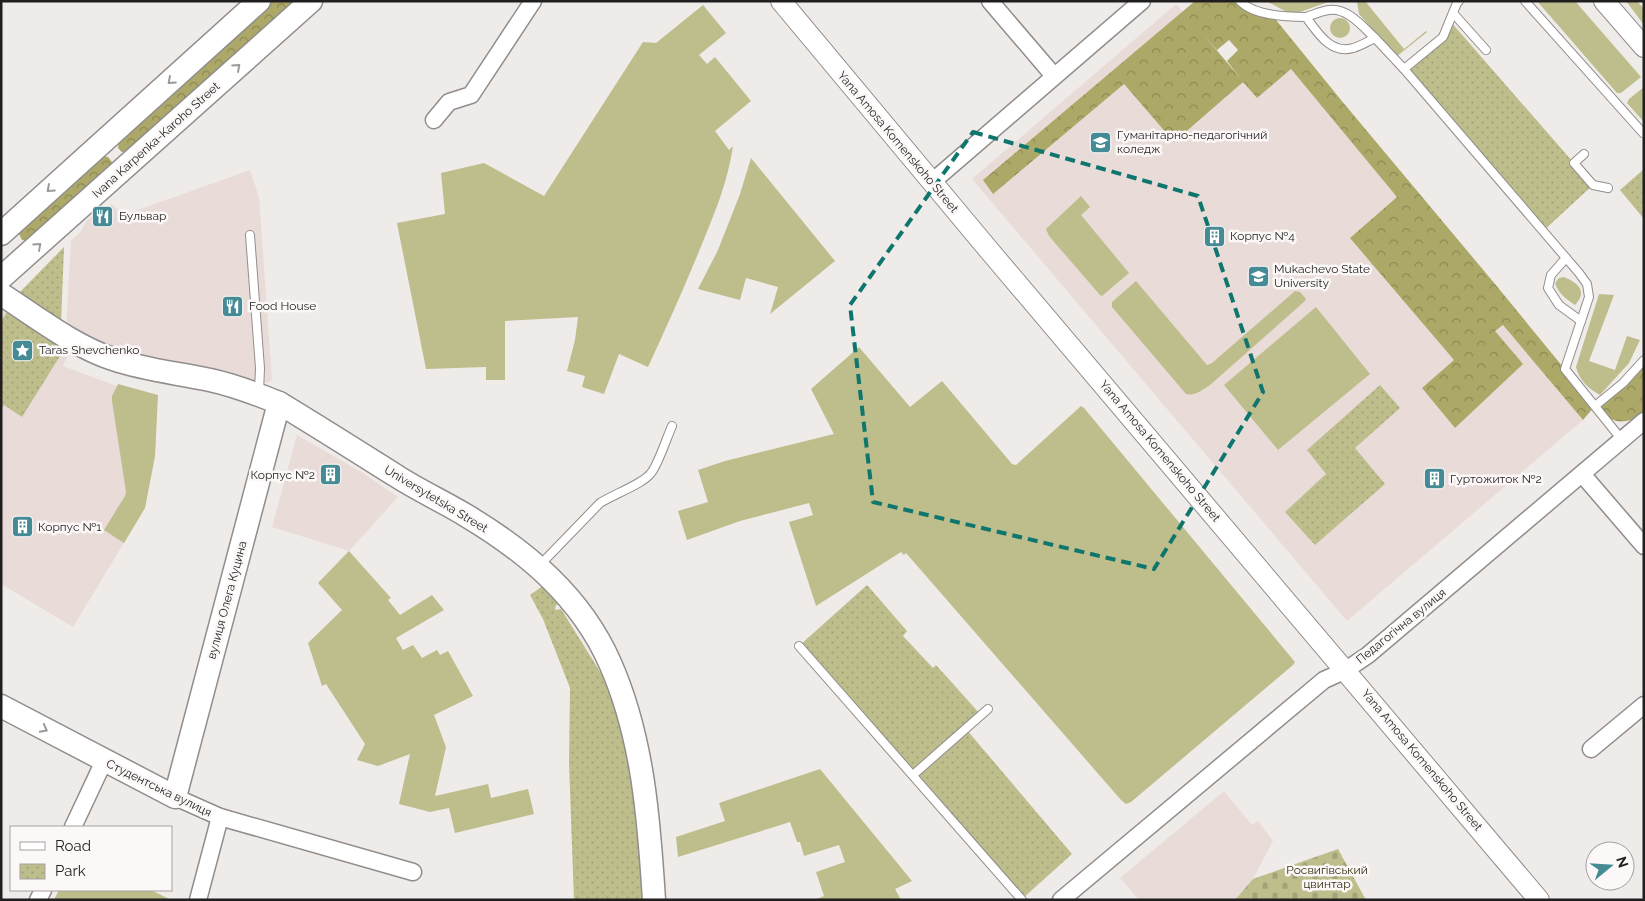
<svg xmlns="http://www.w3.org/2000/svg" width="1645" height="901" font-family="Raleway,sans-serif">
	<defs>
		<pattern id="forest-crowns" width="20" height="18" patternUnits="userSpaceOnUse" patternTransform="scale(1.25)"><rect width="20" height="18" fill="#aca968"/><path d="M2 6a3 3 0 1 1 6 0M12 15a3 3 0 1 1 6 0" fill="none" stroke="#8c8955"/></pattern>
		<pattern id="cemetery-stones" width="16" height="16" patternUnits="userSpaceOnUse" patternTransform="scale(1.25)"><rect width="16" height="16" fill="#bebd8c"/><path d="M2 7V4a2 2 0 0 1 4 0v3zM10 15v-3a2 2 0 0 1 4 0v3z" fill="#a3a278"/></pattern>
		<pattern id="park-dots" width="8" height="8" patternUnits="userSpaceOnUse" patternTransform="scale(1.25)"><rect width="8" height="8" fill="#bebd8c"/><path d="M2 2h.1M6 6h.1" fill="none" stroke="#a3a278" stroke-width="1.8" stroke-linecap="round"/></pattern>
	</defs>
	<rect width="100%" height="100%" fill="#efebe9"/>
	<g fill="#e9dcd8">
		<path d="M1176,4L1257,98L1291,69L1583,420L1347,621L972,179Z"/>
		<path d="M250,170L259,197L272,380L267,383H256L104,350L66,327L71,241L81,231L86,222L91,217L104,211L111,204L121,212V216Z"/>
		<path d="M4,304L71,349L63,366L157,401L155,456L145,508L73,627L1,584V308Z"/>
		<path d="M297,435L363,473L398,497L349,551L272,527Z"/>
		<path d="M1224,791L1252,825L1258,821L1273,841L1253,879L1235,900H1139L1120,878Z"/>
	</g>
	<g fill="#bebd8c">
		<path d="M1266,1H1331L1300,12H1287Z"/>
		<path d="M1357,1H1365L1404,49L1426,31L1427,32L1396,57L1359,14Z"/>
		<path d="M1537,1H1575L1641,77L1621,93H1617Z"/>
		<path d="M1626,1H1637L1644,9V25Z"/>
		<path d="M703,5L726,33L699,55L707,64L715,57L751,101L715,131L729,150L733,146C728,181 715,212 702,244C685,286 667,326 648,367L619,354L604,394L582,387L585,376L567,371L575,340L578,317L505,321V380H486V367L426,369L397,223L445,214L441,173L484,163L544,196L643,42L656,43Z"/>
		<circle cx="1340" cy="28" r="10"/>
		<path d="M1644,87V122L1627,103L1629,99Z"/>
		<path d="M751,158L835,261L770,314L778,287L746,278L740,300L698,289L718,250L740,194Z"/>
		<path d="M1644,169V219L1620,190Z"/>
		<path d="M1081,196L1090,207L1081,215L1129,273L1102,296L1100,295L1049,236L1046,229Z"/>
		<path d="M1564,277C1578,283 1588,291 1575,305C1567,300 1558,293 1555,283L1559,278Z"/>
		<path d="M1136,281L1207,365L1212,363L1295,291L1300,292L1306,299L1305,301L1210,385C1202,390 1196,396 1186,394L1112,307V302Z"/>
		<path d="M1599,294L1614,295L1589,361L1615,370L1627,336L1640,340L1629,363L1600,395C1589,389 1579,380 1576,367Z"/>
		<path d="M1316,307L1370,374L1278,450L1224,385Z"/>
		<path d="M859,347L910,407L942,381L1012,464L1016,465L1081,406L1084,408L1295,662L1293,665L1131,802L1126,804L1121,800L906,553L904,555L901,552L816,606L789,522L813,515L809,503L740,521L687,540L678,511L708,502L698,470L725,461L834,434L811,389Z"/>
		<path d="M118,384L158,395L155,456L145,508L124,543L104,530L125,496L126,492L112,401V396Z"/>
		<path d="M349,551L391,598L388,600L400,615L432,595L444,610L396,638L403,650L413,645L422,658L437,650L440,655L448,651L473,696L434,715L446,747L435,796L488,784L491,798L528,789L534,814L455,833L449,808L430,812L399,804L410,754L378,766L357,760L365,744L326,684L322,686L308,643L342,610L318,583Z"/>
		<path d="M820,769L912,881L895,889L901,900H814L824,896L816,872L845,862L839,845L804,856L800,842H797L790,822L678,857L676,837L725,821L719,803Z"/>
		<path d="M59,890H151L171,900H54Z"/>
	</g>
	<g fill="url(#forest-crowns)" fill-rule="evenodd">
		<path d="M273,1H297L130,151L122,152L118,148L119,141L206,60Z"/>
		<path d="M1195,1H1240L1272,15L1341,100L1495,284L1595,406L1583,420L1503,325L1495,331L1523,364L1455,428L1422,388L1454,360L1350,238L1397,197L1291,69L1257,98L1243,82L1174,142L1124,84L993,194L983,180ZM1203,34L1217,50L1229,40L1238,50L1227,61L1241,79Z"/>
		<path d="M103,156L108,157L112,162L111,166L27,241L22,240L19,234L25,224Z"/>
		<path d="M1644,366V414C1626,424 1611,426 1600,407L1627,384Z"/>
	</g>
	<path fill="url(#cemetery-stones)" d="M1338,849L1366,900H1235L1253,879Z"/>
	<g fill="url(#park-dots)">
		<path d="M1450,21L1593,185L1542,232L1404,69L1443,37Z"/>
		<path d="M1644,172V215L1623,190Z"/>
		<path d="M64,247L61,324L25,300L20,292Z"/>
		<path d="M7,312L65,348L22,417L4,405L1,409V321Z"/>
		<path d="M1380,385L1400,408L1355,448L1385,484L1315,545L1285,512L1326,474L1307,450Z"/>
		<path d="M544,585L558,605H556L555,610L561,609L622,707L630,744L644,900H574L569,763L570,688L543,619L530,595Z"/>
		<path d="M867,585L907,631L903,636L933,668L936,665L981,715L966,729L1072,854L1022,899L799,646Z"/>
	</g>
	<g fill="none" stroke-linecap="round" stroke-linejoin="round">
		<defs>
			<g id="service">
				<path d="M1240,1C1254,16 1287,17 1306,17C1317,32 1331,55 1353,48C1361,46 1368,41 1375,38L1404,69L1443,37L1457,3L1459,1"/>
				<path d="M1525,1L1643,133"/>
				<path d="M1453,13L1486,50"/>
				<path d="M1306,17C1313,15 1321,11 1329,10C1347,7 1363,27 1375,38"/>
				<path d="M1404,69L1579,273L1587,284L1589,297L1565,369L1622,440"/>
				<path d="M1584,154L1574,163L1593,185L1608,188"/>
				<path d="M250,235L260,368L259,392"/>
				<path d="M1566,258L1551,275L1548,288L1559,305L1581,321"/>
				<path d="M1595,406L1623,383L1644,360"/>
				<path d="M540,565L600,503C614,494 643,484 651,473C658,465 667,437 672,426"/>
				<path d="M799,646L1022,900"/>
				<path d="M913,775L988,709"/>
			</g>
			<g id="minor">
				<path d="M990,1L1054,76"/>
				<path d="M434,120L449,102L471,95L533,1"/>
				<path d="M932,182L1142,1"/>
				<path d="M1582,474L1644,546"/>
				<path d="M1591,749L1644,705"/>
				<path d="M175,797L220,817L413,872"/>
				<path d="M73,827L104,761"/>
				<path d="M38,900L43,890"/>
				<path d="M198,900L220,817"/>
				<path d="M1061,900L1324,680L1346,670L1368,655L1644,421"/>
			</g>
			<g id="tertiary">
				<path d="M781,1L988,249L1539,900"/>
				<path d="M1604,1L1644,47"/>
			</g>
			<g id="secondary">
				<path d="M1,234L259,1"/>
				<path d="M1,278L311,1"/>
				<path d="M1,294C35,316 75,347 113,359C144,370 178,373 210,380C233,385 257,394 279,403C319,427 358,452 398,477C420,491 444,502 467,516C527,552 581,597 610,663C643,737 649,820 654,900"/>
				<path d="M1,706L175,797L279,403"/>
			</g>
		</defs>
		<use href="#service" stroke="#918d8c" stroke-width="10"/>
		<use href="#minor" stroke="#918d8c" stroke-width="19"/>
		<use href="#tertiary" stroke="#918d8c" stroke-width="22"/>
		<use href="#secondary" stroke="#918d8c" stroke-width="25"/>
		<use href="#service" stroke="#fff" stroke-width="8"/>
		<use href="#minor" stroke="#fff" stroke-width="16"/>
		<use href="#tertiary" stroke="#fff" stroke-width="20"/>
		<use href="#secondary" stroke="#fff" stroke-width="22"/>
	</g>
	<defs><path id="oneway-chevron" d="M-2-3.5L2.5 0L-2 3.5" fill="none" stroke-width="1.6" stroke-linecap="round" stroke-linejoin="round" transform="scale(1.25)"/></defs>
	<g stroke="#9b9a9a">
		<use href="#oneway-chevron" transform="translate(237 67) rotate(-42)"/>
		<use href="#oneway-chevron" transform="translate(171 81) rotate(138)"/>
		<use href="#oneway-chevron" transform="translate(50 189) rotate(138)"/>
		<use href="#oneway-chevron" transform="translate(38 246) rotate(-42)"/>
		<use href="#oneway-chevron" transform="translate(44 729) rotate(28)"/>
	</g>
	<path fill="none" stroke="#0f766e" stroke-width="4" stroke-dasharray="10 6" stroke-linejoin="round" d="M973,132L1198,196L1263,392L1154,569L873,502L850,305Z"/>
	<defs>
		<symbol id="university-square" viewBox="-11 -11 22 22"><rect x="-9" y="-9" width="18" height="18" rx="4" fill="#458b95" stroke="#fcf8f7"/><path d="M0-5L7-2L0 1L-7-2ZM-4 1L0 2.5L4 1V4Q0 6-4 4Z" fill="#fff"/></symbol>
		<symbol id="restaurant-square" viewBox="-11 -11 22 22"><rect x="-9" y="-9" width="18" height="18" rx="4" fill="#458b95" stroke="#fcf8f7"/><path d="M-5-6h1v4h1v-4h1v4h1v-4h1v5L-1.5 .5V6h-2V.5L-5-1ZM5-6V6H3V1.5H1.5Q1.5-4 5-6Z" fill="#fff"/></symbol>
		<symbol id="building-square" viewBox="-11 -11 22 22"><rect x="-9" y="-9" width="18" height="18" rx="4" fill="#458b95" stroke="#fcf8f7"/><path d="M-4-6H4V6H1V3H-1V6H-4ZM-2.5-4.3h1.7v1.8h-1.7ZM.8-4.3h1.7v1.8H.8ZM-2.5-1h1.7V.8h-1.7ZM.8-1h1.7V.8H.8Z" fill="#fff"/></symbol>
		<symbol id="sight-square" viewBox="-11 -11 22 22"><rect x="-9" y="-9" width="18" height="18" rx="4" fill="#458b95" stroke="#fcf8f7"/><path d="M0-6L1.8-2.2L6-1.7L2.9 1.2L3.7 5.4L0 3.3L-3.7 5.4L-2.9 1.2L-6-1.7L-1.8-2.2Z" fill="#fff"/></symbol>
	</defs>
	<g fill-rule="evenodd">
		<use href="#university-square" x="1088" y="130" width="25" height="25"/>
		<use href="#restaurant-square" x="90" y="204" width="25" height="25"/>
		<use href="#building-square" x="1202" y="224" width="25" height="25"/>
		<use href="#university-square" x="1246" y="264" width="25" height="25"/>
		<use href="#restaurant-square" x="220" y="294" width="25" height="25"/>
		<use href="#sight-square" x="10" y="338" width="25" height="25"/>
		<use href="#building-square" x="318" y="462" width="25" height="25"/>
		<use href="#building-square" x="1422" y="466" width="25" height="25"/>
		<use href="#building-square" x="10" y="514" width="25" height="25"/>
	</g>
	<g text-anchor="middle" dominant-baseline="central" stroke-width="5" stroke-linejoin="round" paint-order="stroke">
		<g font-size="12" fill="#201e1e" stroke="#fcf8f7" text-anchor="start">
			<text x="1117" y="135">Гуманітарно-педагогічний<tspan x="1117" dy="14">коледж</tspan></text>
			<text x="119" y="216">Бульвар</text>
			<text x="1230" y="236">Корпус №4</text>
			<text x="1274" y="269">Mukachevo State<tspan x="1274" dy="14">University</tspan></text>
			<text x="249" y="306">Food House</text>
			<text x="39" y="350">Taras Shevchenko</text>
			<text x="315" y="475" text-anchor="end">Корпус №2</text>
			<text x="1450" y="479">Гуртожиток №2</text>
			<text x="38" y="527">Корпус №1</text>
		</g>
		<g font-size="12" fill="#201e1e" stroke="#fcf8f7">
			<text transform="translate(156 140) rotate(-42)">Ivana Karpenka-Karoho Street</text>
			<text transform="translate(898 142) rotate(50)">Yana Amosa Komenskoho Street</text>
			<text transform="translate(1160 451) rotate(50)">Yana Amosa Komenskoho Street</text>
			<text transform="translate(436 499) rotate(31)">Universytetska Street</text>
			<text transform="translate(227 600) rotate(-75)">вулиця Олега Куцина</text>
			<text transform="translate(1401 626) rotate(-39)">Педагогічна вулиця</text>
			<text transform="translate(1422 760) rotate(50)">Yana Amosa Komenskoho Street</text>
			<text transform="translate(159 788) rotate(26)">Студентська вулиця</text>
		</g>
		<g font-size="12" fill="#313012" stroke="#fcf8f7">
			<text x="1327" y="870">Росвигівський<tspan x="1327" dy="14">цвинтар</tspan></text>
		</g>
	</g>
	<rect width="1645" height="901" fill="none" stroke="#201e1e" stroke-width="5"/>
	<rect x="10" y="826" width="162" height="65" fill="#fcf8f7" stroke="#a4a1a0"/>
	<rect x="20" y="842" width="25" height="8" fill="#ffffff" stroke="#a4a1a0"/>
	<text x="55" y="851" font-size="15" fill="#201e1e">Road</text>
	<rect x="20" y="864" width="25" height="15" fill="url(#park-dots)" stroke="#a4a1a0"/>
	<text x="55" y="876" font-size="15" fill="#201e1e">Park</text>
	<g transform="translate(1610 866) rotate(72)"><circle r="24" fill="#fcf8f7" stroke="#a4a1a0"/>
	<path d="M0-4L9 19L0 12L-9 19Z" fill="#458b95"/>
	<text y="-8" font-size="14" font-weight="bold" text-anchor="middle" fill="#201e1e">N</text>
	</g>
</svg>
